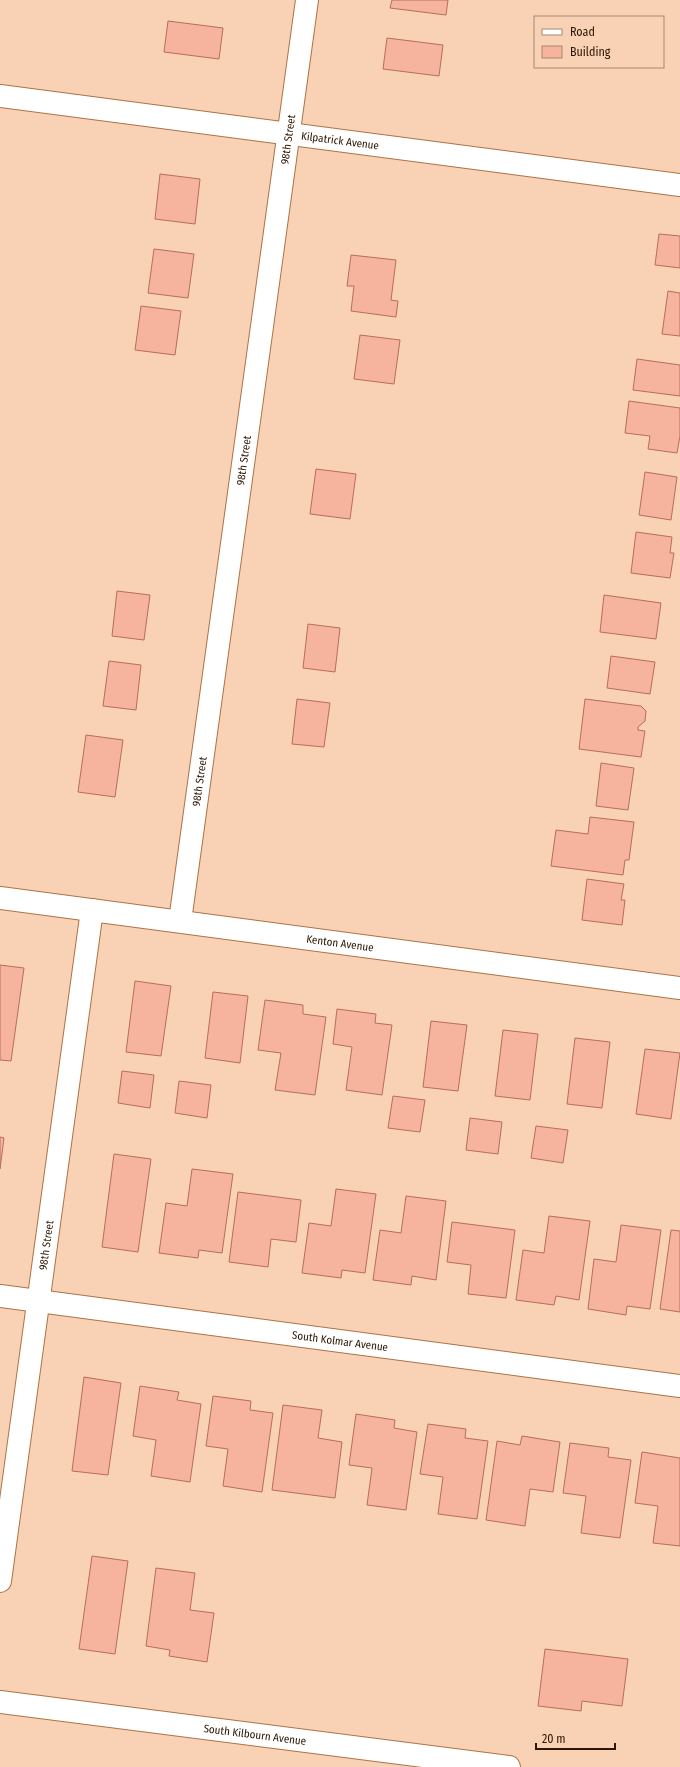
<svg xmlns="http://www.w3.org/2000/svg" width="680" height="1767" font-family="'Fira Sans Condensed',sans-serif">
	<rect width="100%" height="100%" fill="#f9d2b5"/>
	<g fill="#f6b39e" stroke="#b66e59">
		<path d="M392,0H448L446,15L390,8Z"/>
		<path d="M168,21L223,28L219,59L164,52Z"/>
		<path d="M387,38L443,45L439,76L383,69Z"/>
		<path d="M160,174L200,179L195,224L155,219Z"/>
		<path d="M659,234L680,236V268L655,265Z"/>
		<path d="M154,249L194,254L188,298L148,293Z"/>
		<path d="M351,255L396,260L391,300L398,301L396,317L351,311L354,286H347Z"/>
		<path d="M668,291L680,293V336L662,334Z"/>
		<path d="M141,306L181,311L175,355L135,350Z"/>
		<path d="M360,335L400,340L394,384L354,379Z"/>
		<path d="M637,359L680,365V396L633,390Z"/>
		<path d="M629,401L680,408V436L677,453L648,449L650,436L625,433Z"/>
		<path d="M316,469L356,474L350,519L310,514Z"/>
		<path d="M645,472L677,477L671,520L639,515Z"/>
		<path d="M636,532L672,537L670,553H674L670,578L631,573Z"/>
		<path d="M117,591L150,595L144,640L112,636Z"/>
		<path d="M604,595L661,603L656,639L600,632Z"/>
		<path d="M308,624L340,628L335,672L303,668Z"/>
		<path d="M611,656L655,662L650,694L607,688Z"/>
		<path d="M109,661L141,665L136,710L103,706Z"/>
		<path d="M297,699L330,703L324,747L292,744Z"/>
		<path d="M585,699L641,706L646,711L645,721L638,727V730L645,731L641,757L579,749Z"/>
		<path d="M86,735L123,740L115,797L78,792Z"/>
		<path d="M601,763L634,768L628,810L596,806Z"/>
		<path d="M590,817L634,822L629,860H625L623,875L551,866L556,830L588,834Z"/>
		<path d="M587,879L624,884L621,900H625L622,925L582,920Z"/>
		<path d="M0,965L24,968L11,1061L0,1060Z"/>
		<path d="M135,981L171,986L161,1056L126,1052Z"/>
		<path d="M213,992L248,996L240,1063L205,1058Z"/>
		<path d="M265,1000L303,1005V1014L326,1017L315,1095L275,1090L281,1053L258,1050Z"/>
		<path d="M337,1009L376,1014L375,1023L392,1025L382,1095L346,1090L352,1047L333,1044Z"/>
		<path d="M431,1021L467,1025L458,1091L423,1087Z"/>
		<path d="M503,1030L538,1034L530,1100L495,1096Z"/>
		<path d="M575,1038L610,1042L602,1108L567,1104Z"/>
		<path d="M645,1049L680,1053L671,1119L636,1114Z"/>
		<path d="M122,1071L154,1075L150,1108L118,1103Z"/>
		<path d="M179,1081L211,1085L207,1118L175,1113Z"/>
		<path d="M393,1096L425,1100L420,1132L388,1128Z"/>
		<path d="M470,1118L502,1122L498,1154L466,1150Z"/>
		<path d="M536,1126L568,1130L563,1163L531,1158Z"/>
		<path d="M0,1137L4,1138L0,1169Z"/>
		<path d="M114,1154L151,1159L138,1252L102,1247Z"/>
		<path d="M192,1169L233,1174L222,1253L199,1250L198,1258L159,1253L166,1203L187,1206Z"/>
		<path d="M336,1189L376,1194L365,1273L342,1270L341,1278L302,1273L309,1223L331,1226Z"/>
		<path d="M238,1192L301,1200L296,1242L271,1239L268,1267L229,1262Z"/>
		<path d="M406,1196L446,1201L436,1280L412,1276L411,1285L373,1280L380,1230L401,1233Z"/>
		<path d="M549,1216L590,1221L579,1300L556,1296L554,1305L516,1300L523,1250L544,1253Z"/>
		<path d="M452,1222L515,1230L506,1298L468,1294L471,1265L447,1262Z"/>
		<path d="M621,1225L661,1230L650,1309L627,1306L626,1315L588,1309L594,1259L616,1262Z"/>
		<path d="M671,1230L680,1231V1312L660,1309Z"/>
		<path d="M84,1377L121,1383L108,1475L72,1471Z"/>
		<path d="M140,1386L179,1392L177,1400L201,1404L190,1482L151,1476L156,1440L133,1436Z"/>
		<path d="M213,1396L251,1401L250,1410L273,1413L262,1492L223,1486L228,1449L206,1446Z"/>
		<path d="M283,1405L322,1410L318,1438L342,1442L335,1498L272,1490Z"/>
		<path d="M356,1414L395,1420L394,1428L417,1432L406,1510L367,1505L372,1468L349,1465Z"/>
		<path d="M428,1424L466,1429L465,1438L488,1441L477,1519L438,1514L443,1477L420,1474Z"/>
		<path d="M522,1436L560,1442L553,1492L530,1489L525,1526L486,1520L497,1441L520,1445Z"/>
		<path d="M570,1443L609,1448L608,1457L631,1460L620,1538L581,1533L586,1496L563,1493Z"/>
		<path d="M642,1452L680,1458V1546L653,1543L658,1506L635,1503Z"/>
		<path d="M92,1556L128,1561L115,1654L79,1649Z"/>
		<path d="M156,1568L195,1573L190,1610L214,1613L207,1662L169,1656L170,1650L146,1646Z"/>
		<path d="M545,1649L628,1659L622,1706L582,1701L581,1711L538,1706Z"/>
	</g>
	<g fill="none" stroke-linecap="round" stroke-linejoin="round">
		<defs>
			<g id="minor">
				<path id="s1" d="M0,96L680,185"/>
				<path id="s2" d="M0,898L680,988"/>
				<path id="s3" d="M180,921L307,0"/>
				<path id="s4" d="M0,1296L680,1386"/>
				<path id="s5" d="M0,1581L92,910"/>
				<path id="s6" d="M0,1702L509,1767"/>
			</g>
		</defs>
		<use href="#minor" stroke="#ad7244" stroke-width="24"/>
		<use href="#minor" stroke="#fff" stroke-width="22"/>
	</g>
	<g text-anchor="middle" dominant-baseline="central" stroke-width="3.5" stroke-linejoin="round" paint-order="stroke">
		<g font-size="11" fill="#2c1502" stroke="#f9d2b5">
			<text stroke="none"><textPath href="#s3" startOffset="789">98th Street</textPath></text>
			<text stroke="none"><textPath href="#s1" startOffset="343">Kilpatrick Avenue</textPath></text>
			<text stroke="none"><textPath href="#s3" startOffset="465">98th Street</textPath></text>
			<text stroke="none"><textPath href="#s3" startOffset="141">98th Street</textPath></text>
			<text stroke="none"><textPath href="#s2" startOffset="343">Kenton Avenue</textPath></text>
			<text stroke="none"><textPath href="#s5" startOffset="339">98th Street</textPath></text>
			<text stroke="none"><textPath href="#s4" startOffset="343">South Kolmar Avenue</textPath></text>
			<text stroke="none"><textPath href="#s6" startOffset="257">South Kilbourn Avenue</textPath></text>
		</g>
	</g>
	<rect x="534" y="16" width="130" height="52" fill="#f9d2b5" stroke="#a7866d"/>
	<rect x="542" y="29" width="20" height="6" fill="#ffffff" stroke="#a7866d"/>
	<text x="570" y="36" font-size="12" fill="#2c1502">Road</text>
	<rect x="542" y="46" width="20" height="12" fill="#f6b39e" stroke="#a7866d"/>
	<text x="570" y="56" font-size="12" fill="#2c1502">Building</text>
	<path d="M536 1743v6h79v-6" fill="none" stroke="#2c1502" stroke-width="2"/>
	<text x="542" y="1743" font-size="12" fill="#2c1502" stroke="#f9d2b5" stroke-width="3" paint-order="stroke">20 m</text>
</svg>
